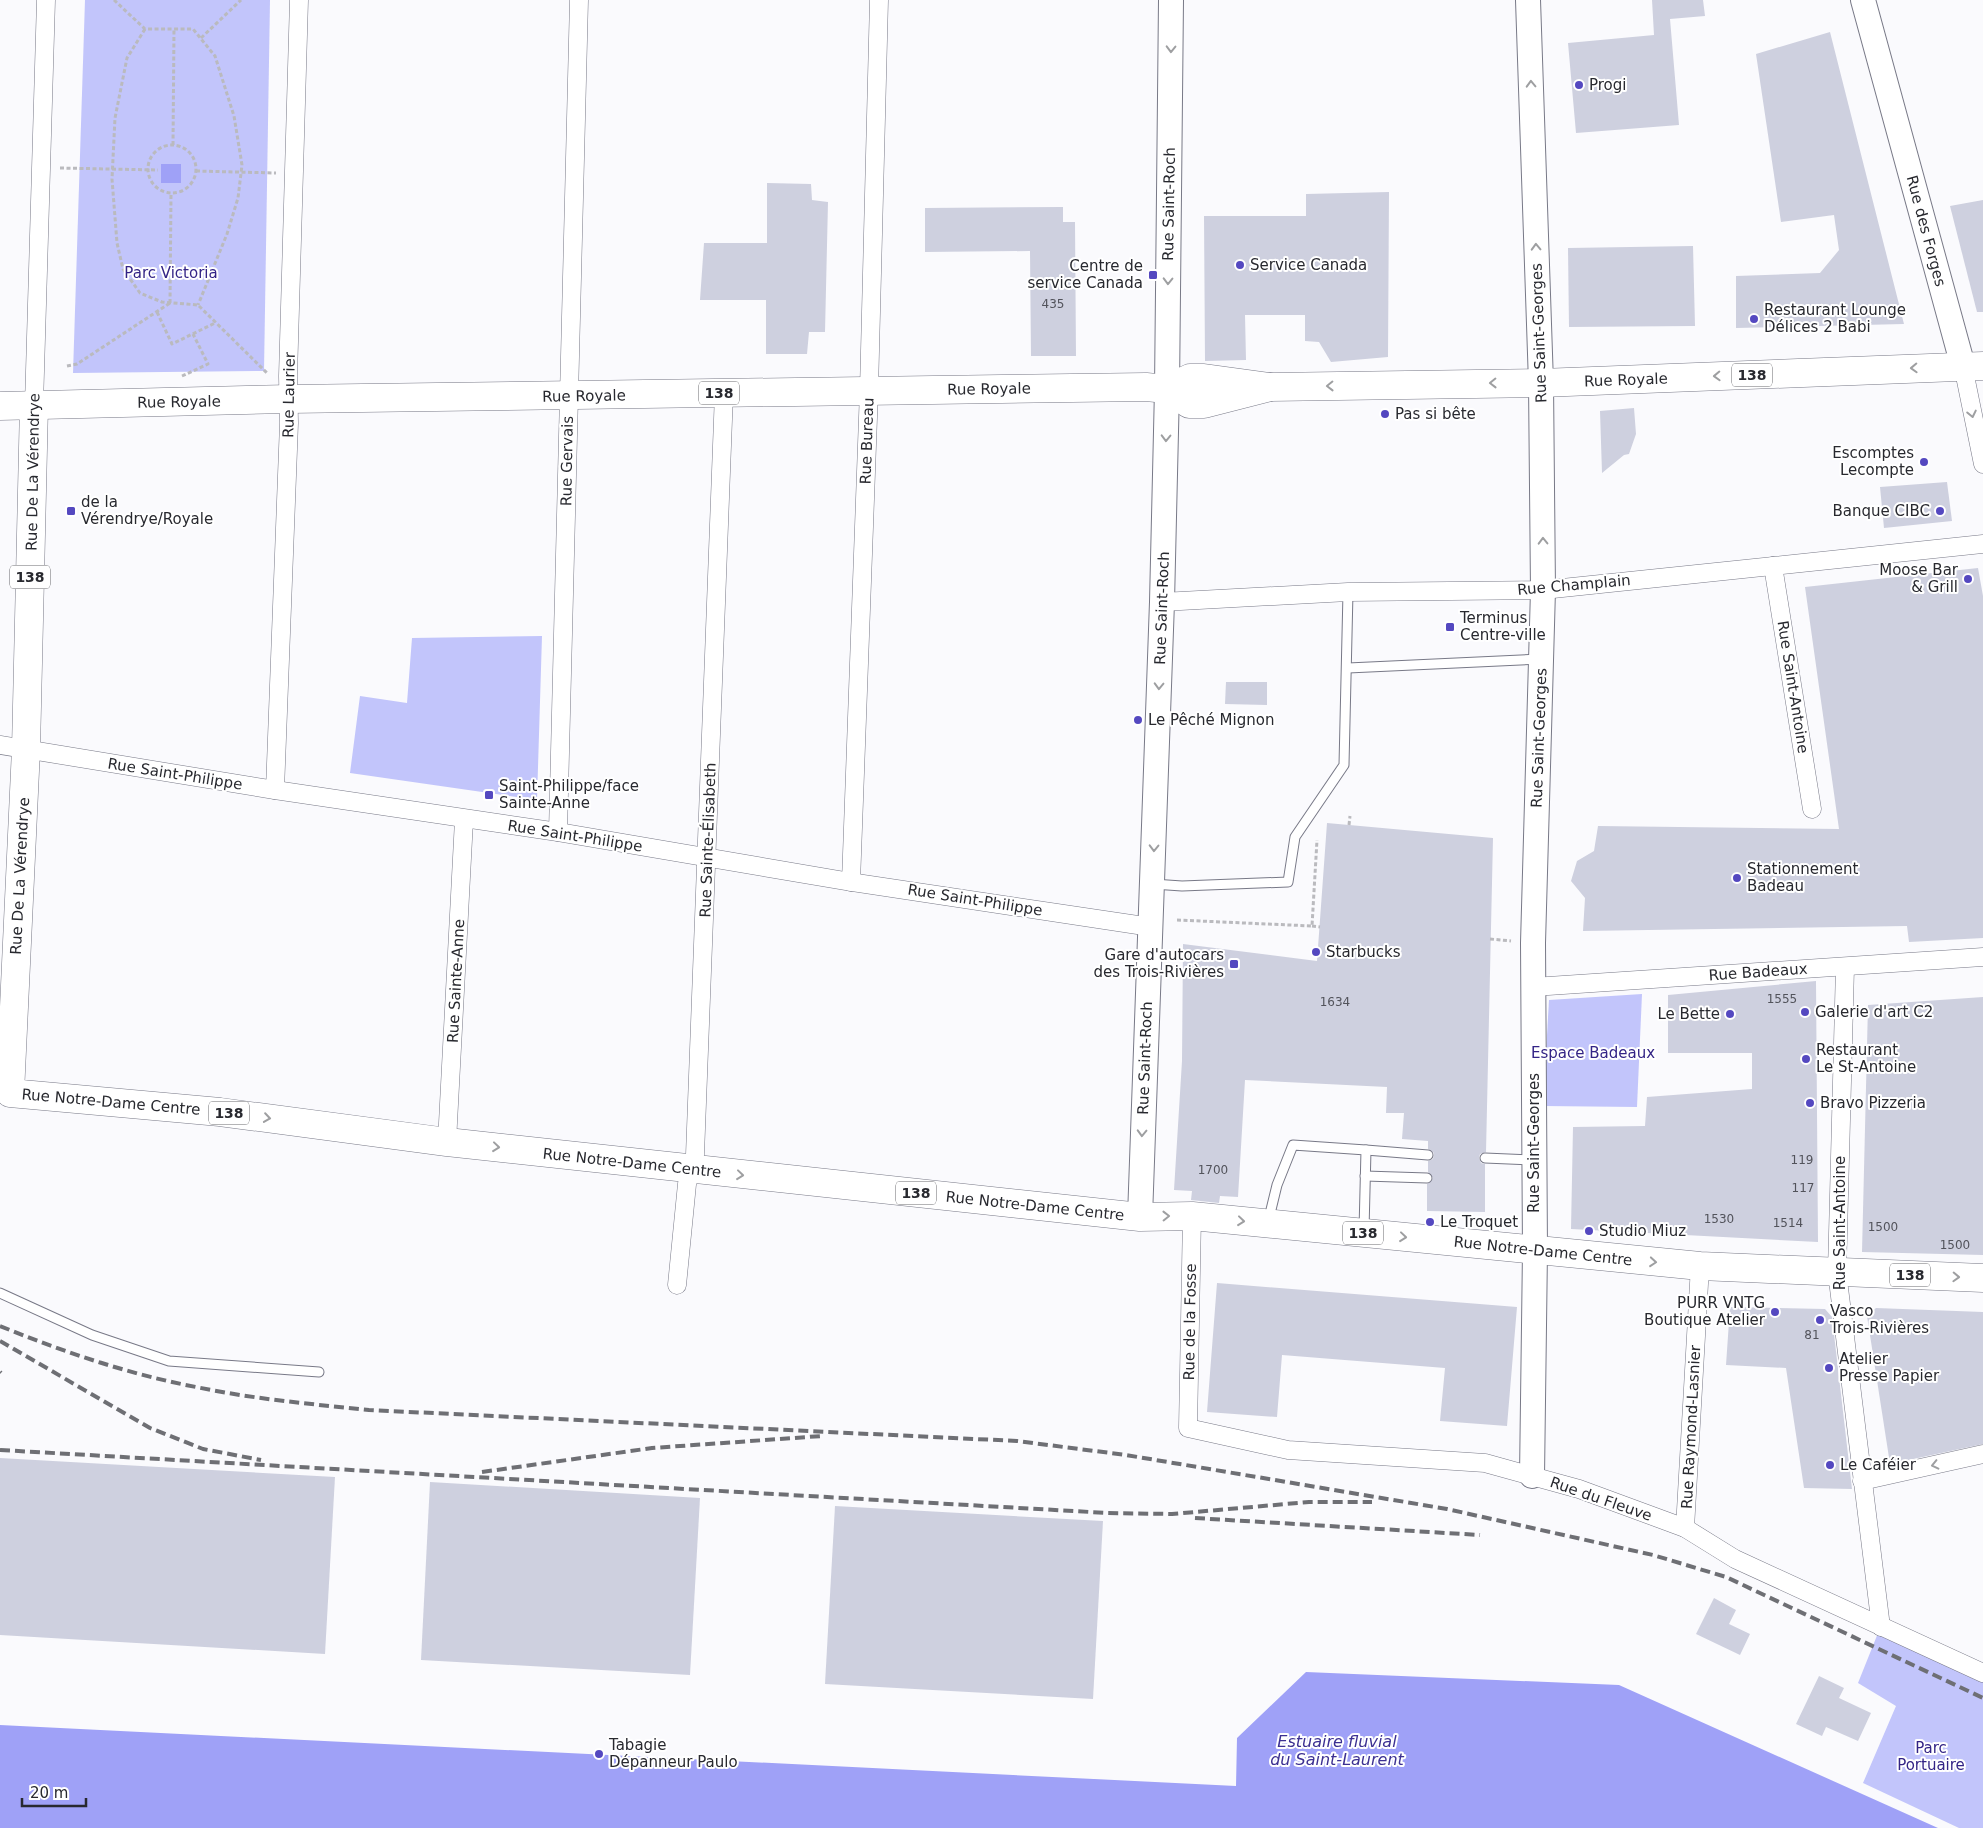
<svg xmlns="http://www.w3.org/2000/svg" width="1983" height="1828" font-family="'DejaVu Sans',sans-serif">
	<rect width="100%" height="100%" fill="#fafafd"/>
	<g fill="#c2c5fb">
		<path d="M85,0H270L264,371L73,373Z"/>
		<path d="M542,636L537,800L350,773L360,696L407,703L412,638Z"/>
		<path d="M1642,994L1637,1107L1543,1106L1549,1000Z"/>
		<path d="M1878,1633L1983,1680V1828H1959L1863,1783L1896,1706L1858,1683Z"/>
	</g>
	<g fill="#9fa1f7">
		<rect x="161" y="164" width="20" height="19"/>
		<path d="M1306,1672L1619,1685L1938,1828H0V1725L1236,1786L1237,1738Z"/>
	</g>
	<g fill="#ced0df">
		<path d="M1652,0H1703L1705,16L1670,19L1679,125L1576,133L1568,43L1654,35Z"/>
		<path d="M1830,32L1904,324L1736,328V276L1820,273L1839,250L1834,215L1781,222L1756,54Z"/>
		<path d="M767,183L811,184L812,200L828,202L825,332H809L807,354H766V300H700L704,243H767Z"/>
		<path d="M1389,192L1388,357L1331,362L1319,342L1305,341V315H1245L1246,360L1205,361L1204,216H1306V194Z"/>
		<path d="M1983,200V312H1977L1950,206Z"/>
		<path d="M1063,207V222H1075L1076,356H1031L1030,251L925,252V208Z"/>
		<path d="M1693,246L1695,326L1569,327L1568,248Z"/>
		<path d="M1634,408L1636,434L1629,454L1624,455L1602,473L1600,411Z"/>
		<path d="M1947,482L1952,521L1884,528L1880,487Z"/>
		<path d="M1978,568L1983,596V938L1909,942L1907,926L1583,931L1585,898L1571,881L1577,861L1594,851L1598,826L1839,829L1805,587Z"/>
		<path d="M1226,682H1267V705L1225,704Z"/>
		<path d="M1327,823L1493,838L1486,1152L1480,1154L1479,1158L1481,1163L1485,1164V1212L1427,1211V1184L1433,1178L1428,1172V1161L1433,1159L1434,1153L1428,1149V1141L1402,1139L1404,1113H1386L1387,1087L1245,1080L1238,1197L1220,1196L1219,1203L1191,1200L1192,1191L1174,1190L1182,1061L1183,944L1317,961Z"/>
		<path d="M1816,981L1818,1242L1571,1229L1573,1127L1645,1126L1647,1097L1752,1089V1053H1668V995Z"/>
		<path d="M1983,997V1255L1862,1252L1868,1005Z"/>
		<path d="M1217,1283L1517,1307L1507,1426L1440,1421L1445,1368L1282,1355L1277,1417L1207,1412Z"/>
		<path d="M1730,1307L1825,1309L1832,1317L1852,1489L1804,1488L1786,1368L1726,1365Z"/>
		<path d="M1876,1308L1983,1312V1444L1890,1464L1867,1316Z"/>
		<path d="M0,1458L335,1477L325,1654L0,1635Z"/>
		<path d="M430,1482L700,1498L690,1675L421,1660Z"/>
		<path d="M835,1506L1103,1521L1093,1699L825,1684Z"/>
		<path d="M1714,1598L1736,1610L1729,1624L1750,1634L1740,1655L1696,1634Z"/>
		<path d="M1819,1676L1844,1688L1839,1698L1871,1713L1858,1741L1826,1727L1822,1736L1796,1724Z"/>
	</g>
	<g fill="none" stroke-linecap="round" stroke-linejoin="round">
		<defs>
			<g id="lane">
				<path d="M1348,668L1540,659"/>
				<path d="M1153,884L1182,886L1288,882L1295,837L1344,765L1348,592"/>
				<path d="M1366,1150L1428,1155"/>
				<path d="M1485,1158L1533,1160"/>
				<path d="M1365,1176L1427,1178"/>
				<path d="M1268,1222L1277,1185L1293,1145L1366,1150L1364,1230"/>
				<path d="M0,1293L92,1335L169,1361L319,1372"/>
			</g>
			<g id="street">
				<path d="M1963,366L1983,464"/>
				<path d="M34,405L46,0"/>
				<path d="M1773,566L1812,809"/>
				<path d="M1162,602L1348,592L1543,590L1983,544"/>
				<path d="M0,745L275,790L558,832L851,882L1151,927"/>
				<path d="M275,790L289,423L288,376L299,0"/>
				<path d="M558,832L579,0"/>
				<path d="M851,882L869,390L879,0"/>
				<path d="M1845,967L1837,1272L1881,1627"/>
				<path d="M1533,987L1983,957"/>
				<path d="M447,1142L464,820"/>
				<path d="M1192,1216L1188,1428L1288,1450L1485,1463L1579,1489L1685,1528L1735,1559L1983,1673"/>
				<path d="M677,1285L687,1184L695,1155L724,393"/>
				<path d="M1862,1481L1983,1454"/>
				<path d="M1685,1528L1700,1266"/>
			</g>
			<g id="secondary">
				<path d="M1528,0L1541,383L1543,590L1533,943L1535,1250L1532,1476"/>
				<path d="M1863,0L1963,366"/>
				<path d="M1140,1217L1162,602L1167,389L1171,0"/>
			</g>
			<g id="primary">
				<path d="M1167,389L1190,378H1204L1270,387L1541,383L1983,366"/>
				<path d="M34,405L26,749L10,1093L220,1112L447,1142L1140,1217L1192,1216L1700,1266L1983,1278"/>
				<path d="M0,406L289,399L1146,387L1167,389L1189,404H1204L1270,387"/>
			</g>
		</defs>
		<use href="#lane" stroke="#787987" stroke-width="11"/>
		<use href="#street" stroke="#787987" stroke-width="19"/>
		<use href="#secondary" stroke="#787987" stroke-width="26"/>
		<use href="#primary" stroke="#787987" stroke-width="29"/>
		<g stroke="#bababe" stroke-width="3" stroke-dasharray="4 2.5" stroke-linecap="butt">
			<path d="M114,0L145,29H193L215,56L234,116L242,165L238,198L227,234L198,305"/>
			<path d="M145,29L127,58L115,118L112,179L117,243L123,269L140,293L162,302L198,305L268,374"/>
			<path d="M201,38L241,0"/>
			<path d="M173,145L174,29"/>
			<circle cx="172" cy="169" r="24"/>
			<path d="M60,168L158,170"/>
			<path d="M196,171L276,173"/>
			<path d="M170,303L171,193"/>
			<path d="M157,312L172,344L215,323"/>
			<path d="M67,366L77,364L170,303"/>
			<path d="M182,376L208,364L193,334"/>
			<path d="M1349,825L1350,816"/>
			<path d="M1177,920L1312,926L1317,840"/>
			<path d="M1312,926L1320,927"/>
			<path d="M1490,939L1511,941"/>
		</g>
		<use href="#lane" stroke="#fff" stroke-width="9"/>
		<use href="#street" stroke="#fff" stroke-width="18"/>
		<use href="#secondary" stroke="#fff" stroke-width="24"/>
		<use href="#primary" stroke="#fff" stroke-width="28"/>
		<g stroke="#6e6f74" stroke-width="4" stroke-dasharray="10 5" stroke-linecap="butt">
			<path d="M0,1326C64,1352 128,1374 196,1387C253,1399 311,1404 369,1410L1017,1441L1126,1455L1447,1509L1653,1555L1726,1577L1983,1698"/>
			<path d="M0,1341L150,1428L203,1449L261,1460"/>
			<path d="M0,1372L1,1373"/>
			<path d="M0,1450L1108,1513L1172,1514L1309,1502H1372"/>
			<path d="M482,1472L652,1448L822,1436"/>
			<path d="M1195,1518L1480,1535"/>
		</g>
	</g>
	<defs><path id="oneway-chevron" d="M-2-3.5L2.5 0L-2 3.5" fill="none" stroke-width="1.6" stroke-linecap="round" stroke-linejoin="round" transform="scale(1.25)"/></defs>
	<g stroke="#9e9fa1">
		<use href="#oneway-chevron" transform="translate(1171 49) rotate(91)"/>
		<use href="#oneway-chevron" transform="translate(1531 84) rotate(-92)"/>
		<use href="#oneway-chevron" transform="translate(1536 247) rotate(-92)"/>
		<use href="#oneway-chevron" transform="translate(1168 281) rotate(91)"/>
		<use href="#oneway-chevron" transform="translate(1914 368) rotate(178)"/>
		<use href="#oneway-chevron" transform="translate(1717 376) rotate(178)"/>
		<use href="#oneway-chevron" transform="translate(1493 383) rotate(179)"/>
		<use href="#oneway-chevron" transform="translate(1330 386) rotate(179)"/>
		<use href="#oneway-chevron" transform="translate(1972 414) rotate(78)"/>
		<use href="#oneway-chevron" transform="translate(1166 438) rotate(91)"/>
		<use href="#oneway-chevron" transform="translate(1543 541) rotate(-91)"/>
		<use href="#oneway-chevron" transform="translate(1159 686) rotate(92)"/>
		<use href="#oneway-chevron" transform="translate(1154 848) rotate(91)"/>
		<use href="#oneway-chevron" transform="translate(267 1118) rotate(8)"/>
		<use href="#oneway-chevron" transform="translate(1142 1133) rotate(92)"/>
		<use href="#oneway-chevron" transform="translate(496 1147) rotate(6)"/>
		<use href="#oneway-chevron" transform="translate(740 1175) rotate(6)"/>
		<use href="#oneway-chevron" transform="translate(1166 1216) rotate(-1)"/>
		<use href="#oneway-chevron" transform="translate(1241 1221) rotate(6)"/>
		<use href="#oneway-chevron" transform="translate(1403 1237) rotate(6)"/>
		<use href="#oneway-chevron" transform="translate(1653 1262) rotate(5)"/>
		<use href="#oneway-chevron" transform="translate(1956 1277) rotate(2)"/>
		<use href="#oneway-chevron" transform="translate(1935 1465) rotate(167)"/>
	</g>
	<g fill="#5448c0" stroke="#fff" stroke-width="2">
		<circle cx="1579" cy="85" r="5"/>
		<circle cx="1240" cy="265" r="5"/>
		<rect x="1148" y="270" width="10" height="10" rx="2.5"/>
		<circle cx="1754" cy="319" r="5"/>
		<circle cx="1385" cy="414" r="5"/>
		<circle cx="1924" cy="462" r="5"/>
		<rect x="66" y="506" width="10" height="10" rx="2.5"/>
		<circle cx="1940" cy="511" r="5"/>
		<circle cx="1968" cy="579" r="5"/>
		<rect x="1445" y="622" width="10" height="10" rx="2.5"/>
		<circle cx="1138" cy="720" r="5"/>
		<rect x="484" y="790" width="10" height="10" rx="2.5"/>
		<circle cx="1737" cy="878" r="5"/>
		<circle cx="1316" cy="952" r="5"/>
		<rect x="1229" y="959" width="10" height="10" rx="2.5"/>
		<circle cx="1805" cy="1012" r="5"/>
		<circle cx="1730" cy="1014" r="5"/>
		<circle cx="1806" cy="1059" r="5"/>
		<circle cx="1810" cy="1103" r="5"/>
		<circle cx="1430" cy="1222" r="5"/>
		<circle cx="1589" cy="1231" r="5"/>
		<circle cx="1775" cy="1312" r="5"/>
		<circle cx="1820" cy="1320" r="5"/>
		<circle cx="1829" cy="1368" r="5"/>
		<circle cx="1830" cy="1465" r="5"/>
		<circle cx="599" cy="1754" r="5"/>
	</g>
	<g text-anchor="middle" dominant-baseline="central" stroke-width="4" stroke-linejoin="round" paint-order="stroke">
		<g font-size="12" fill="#52535b">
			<text x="1053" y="304">435</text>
			<text x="1782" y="999">1555</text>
			<text x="1335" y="1002">1634</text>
			<text x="1802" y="1160">119</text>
			<text x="1213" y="1170">1700</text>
			<text x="1803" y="1188">117</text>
			<text x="1719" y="1219">1530</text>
			<text x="1788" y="1223">1514</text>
			<text x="1883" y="1227">1500</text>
			<text x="1955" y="1245">1500</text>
			<text x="1812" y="1335">81</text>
		</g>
		<g fill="#fff" stroke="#68696d" stroke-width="1">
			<rect x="1732" y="363.5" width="40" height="23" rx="4"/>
			<rect x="699" y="381.5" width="40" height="23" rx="4"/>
			<rect x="10" y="565.5" width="40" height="23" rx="4"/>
			<rect x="209" y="1101.5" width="40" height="23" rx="4"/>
			<rect x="896" y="1181.5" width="40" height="23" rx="4"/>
			<rect x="1343" y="1221.5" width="40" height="23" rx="4"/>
			<rect x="1890" y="1263.5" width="40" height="23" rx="4"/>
		</g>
		<g font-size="14" font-weight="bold" fill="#28292f">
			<text x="1752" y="375">138</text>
			<text x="719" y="393">138</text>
			<text x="30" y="577">138</text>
			<text x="229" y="1113">138</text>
			<text x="916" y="1193">138</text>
			<text x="1363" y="1233">138</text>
			<text x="1910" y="1275">138</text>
		</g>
		<g font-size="15" fill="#28292f" stroke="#fff" text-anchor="start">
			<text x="1589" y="85">Progi</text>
			<text x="1250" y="265">Service Canada</text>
			<text x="1143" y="266" text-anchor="end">Centre de<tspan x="1143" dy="17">service Canada</tspan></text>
			<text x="1764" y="310">Restaurant Lounge<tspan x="1764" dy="17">Délices 2 Babi</tspan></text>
			<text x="1395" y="414">Pas si bête</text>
			<text x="1914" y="453" text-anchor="end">Escomptes<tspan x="1914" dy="17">Lecompte</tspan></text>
			<text x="81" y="502">de la<tspan x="81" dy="17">Vérendrye/Royale</tspan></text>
			<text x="1930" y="511" text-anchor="end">Banque CIBC</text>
			<text x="1958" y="570" text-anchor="end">Moose Bar<tspan x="1958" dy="17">&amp; Grill</tspan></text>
			<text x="1460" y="618">Terminus<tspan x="1460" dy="17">Centre-ville</tspan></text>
			<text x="1148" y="720">Le Pêché Mignon</text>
			<text x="499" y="786">Saint-Philippe/face<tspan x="499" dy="17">Sainte-Anne</tspan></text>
			<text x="1747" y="869">Stationnement<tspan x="1747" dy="17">Badeau</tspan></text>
			<text x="1326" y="952">Starbucks</text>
			<text x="1224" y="955" text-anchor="end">Gare d'autocars<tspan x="1224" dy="17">des Trois-Rivières</tspan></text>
			<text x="1815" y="1012">Galerie d'art C2</text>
			<text x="1720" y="1014" text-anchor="end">Le Bette</text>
			<text x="1816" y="1050">Restaurant<tspan x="1816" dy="17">Le St-Antoine</tspan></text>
			<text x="1820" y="1103">Bravo Pizzeria</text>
			<text x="1440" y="1222">Le Troquet</text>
			<text x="1599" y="1231">Studio Miuz</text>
			<text x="1765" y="1303" text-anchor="end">PURR VNTG<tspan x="1765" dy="17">Boutique Atelier</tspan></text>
			<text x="1830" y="1311">Vasco<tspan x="1830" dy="17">Trois-Rivières</tspan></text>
			<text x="1839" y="1359">Atelier<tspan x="1839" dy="17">Presse Papier</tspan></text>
			<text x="1840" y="1465">Le Caféier</text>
			<text x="609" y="1745">Tabagie<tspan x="609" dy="17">Dépanneur Paulo</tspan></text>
		</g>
		<g font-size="15" fill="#28292f" stroke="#fff">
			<text transform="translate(1169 204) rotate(-89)">Rue Saint-Roch</text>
			<text transform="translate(1926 231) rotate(75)">Rue des Forges</text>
			<text transform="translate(1539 333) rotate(-92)">Rue Saint-Georges</text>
			<text transform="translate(1626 380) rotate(-2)">Rue Royale</text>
			<text transform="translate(989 389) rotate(-1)">Rue Royale</text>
			<text transform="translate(289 395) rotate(-89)">Rue Laurier</text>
			<text transform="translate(584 396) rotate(-1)">Rue Royale</text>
			<text transform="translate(179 402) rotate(-1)">Rue Royale</text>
			<text transform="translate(867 441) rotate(-88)">Rue Bureau</text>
			<text transform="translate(567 461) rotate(-89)">Rue Gervais</text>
			<text transform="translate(33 472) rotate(-89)">Rue De La Vérendrye</text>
			<text transform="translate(1574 585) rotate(-5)">Rue Champlain</text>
			<text transform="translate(1162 608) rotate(-88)">Rue Saint-Roch</text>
			<text transform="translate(1793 687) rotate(81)">Rue Saint-Antoine</text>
			<text transform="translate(1539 738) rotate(-88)">Rue Saint-Georges</text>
			<text transform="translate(175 774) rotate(9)">Rue Saint-Philippe</text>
			<text transform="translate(575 836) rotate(9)">Rue Saint-Philippe</text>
			<text transform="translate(708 840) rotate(-88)">Rue Sainte-Élisabeth</text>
			<text transform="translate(20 876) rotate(-87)">Rue De La Vérendrye</text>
			<text transform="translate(975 900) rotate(9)">Rue Saint-Philippe</text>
			<text transform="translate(1758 972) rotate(-4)">Rue Badeaux</text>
			<text transform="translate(456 981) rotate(-87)">Rue Sainte-Anne</text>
			<text transform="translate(1145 1058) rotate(-88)">Rue Saint-Roch</text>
			<text transform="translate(111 1102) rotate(5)">Rue Notre-Dame Centre</text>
			<text transform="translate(1534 1143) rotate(-90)">Rue Saint-Georges</text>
			<text transform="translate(632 1163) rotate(6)">Rue Notre-Dame Centre</text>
			<text transform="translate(1035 1206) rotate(6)">Rue Notre-Dame Centre</text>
			<text transform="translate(1840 1223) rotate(-90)">Rue Saint-Antoine</text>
			<text transform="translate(1543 1251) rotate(6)">Rue Notre-Dame Centre</text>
			<text transform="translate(1190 1322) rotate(-89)">Rue de la Fosse</text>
			<text transform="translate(1691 1427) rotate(-87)">Rue Raymond-Lasnier</text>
			<text transform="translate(1601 1499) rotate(19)">Rue du Fleuve</text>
		</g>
		<g font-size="15" fill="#332486" stroke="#fff">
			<text x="171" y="273">Parc Victoria</text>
			<text x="1593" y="1053">Espace Badeaux</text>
			<text x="1931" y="1748">Parc<tspan x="1931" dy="17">Portuaire</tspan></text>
		</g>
		<g font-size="16" font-style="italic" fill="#3c3092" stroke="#fff">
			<text x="1337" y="1741">Estuaire fluvial<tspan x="1337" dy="18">du Saint-Laurent</tspan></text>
		</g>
	</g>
	<path d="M22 1798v8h64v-8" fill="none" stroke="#28292f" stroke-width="2.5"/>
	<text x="30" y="1798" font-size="15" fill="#28292f" stroke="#ffffff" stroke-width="4" paint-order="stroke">20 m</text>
</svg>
